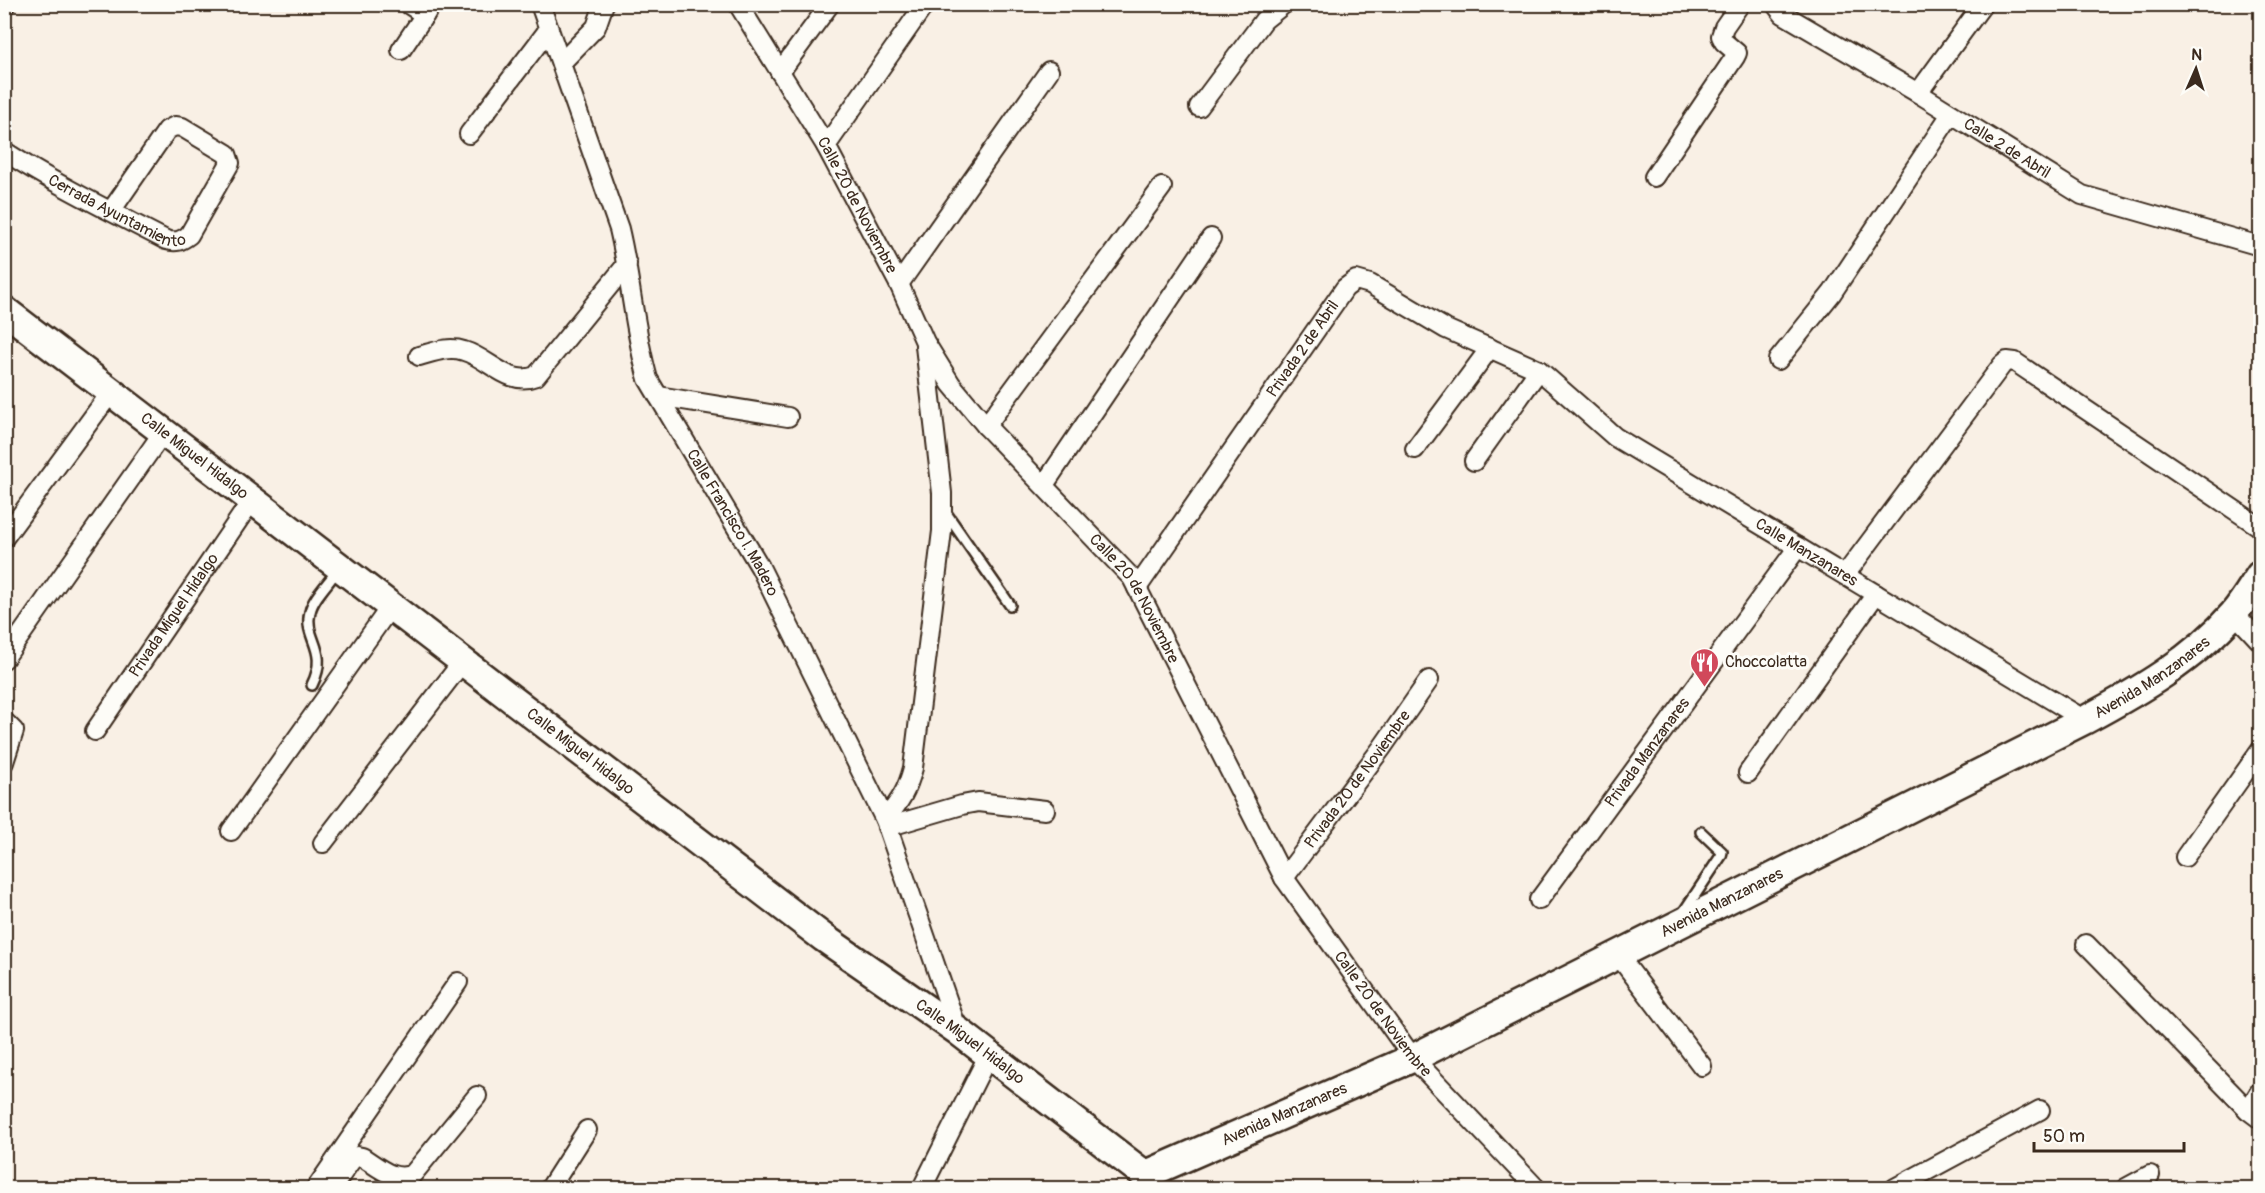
<svg xmlns="http://www.w3.org/2000/svg" width="2265" height="1193" font-family="Pangolin,sans-serif">
	<rect width="100%" height="100%" fill="#f9f0e5"/>
	<filter id="ink" filterUnits="userSpaceOnUse"><feTurbulence type="fractalNoise" baseFrequency=".0167" numOctaves="2"/><feDisplacementMap in="SourceGraphic" scale="12" xChannelSelector="R" yChannelSelector="G"/><feConvolveMatrix kernelMatrix="1 2 1 2 8 2 1 2 1" color-interpolation-filters="sRGB"/></filter>
	<g filter="url(#ink)">
		<g fill="none" stroke-linecap="round" stroke-linejoin="round">
			<defs>
				<g id="lane">
					<path d="M944,510L1010,605"/>
					<path d="M312,685C330,649 303,639 310,612C313,597 330,582 338,569"/>
					<path d="M1681,916L1721,856L1722,852L1701,832"/>
				</g>
				<g id="street">
					<path d="M408,4L425,15"/>
					<path id="s1" d="M540,4L619,229C631,279 634,330 648,379L760,567L885,820L958,1031"/>
					<path id="s2" d="M738,4L826,146L899,284L925,342L951,384L986,426L1132,578L1284,878L1413,1058L1536,1188"/>
					<path id="s3" d="M1775,4L1783,14L1918,93L2082,195L2260,246"/>
					<path d="M4,6L6,4"/>
					<path d="M401,50L432,4"/>
					<path d="M561,63L596,27L604,4"/>
					<path d="M780,72L830,4"/>
					<path d="M1918,93L1983,4"/>
					<path d="M1199,107L1264,20L1284,4"/>
					<path d="M469,134L549,29"/>
					<path d="M826,146L925,4"/>
					<path id="s4" d="M4,151C56,185 112,212 166,240C176,243 181,241 189,235L230,163L227,154L182,127L175,126L167,130L111,211"/>
					<path d="M1654,177L1735,57L1737,53L1724,42L1721,36L1724,27L1740,4"/>
					<path d="M899,284L1049,71"/>
					<path d="M419,356C434,352 448,346 464,351C489,358 508,387 536,376L627,264"/>
					<path d="M1778,360L1832,293L1951,114"/>
					<path d="M658,396L788,417"/>
					<path d="M986,426L1162,187"/>
					<path d="M1415,449L1490,348"/>
					<path d="M1474,461L1539,370"/>
					<path d="M1044,485L1211,238"/>
					<path d="M4,538L112,391"/>
					<path d="M1845,575L2002,365L2007,361L2015,362L2260,527"/>
					<path id="s5" d="M1137,588L1345,288L1356,280L1370,284L1446,329L1539,370L1615,437L2085,720"/>
					<path d="M2234,613L2260,641"/>
					<path d="M4,659L164,431"/>
					<path d="M4,721L14,731L4,762"/>
					<path id="s6" d="M95,731L252,500"/>
					<path d="M1748,773L1876,594"/>
					<path d="M885,820C900,801 907,791 913,768L942,531V493L925,346"/>
					<path d="M887,827L962,805L978,802L1045,810"/>
					<path d="M231,831L391,606"/>
					<path d="M323,843L463,661"/>
					<path d="M2185,857L2260,751"/>
					<path id="s7" d="M1284,878L1381,749L1429,680"/>
					<path id="s8" d="M1539,900L1798,547"/>
					<path d="M2086,944L2248,1110L2260,1119"/>
					<path d="M1618,955L1702,1066"/>
					<path d="M2248,1110L2260,1091"/>
					<path d="M316,1188L458,982"/>
					<path d="M332,1188L351,1161L357,1156L362,1157C377,1166 394,1183 413,1174L477,1096"/>
					<path d="M550,1188L587,1130"/>
					<path d="M922,1188L989,1054"/>
					<path d="M1895,1188L2040,1110"/>
					<path d="M2126,1188L2150,1175"/>
				</g>
				<g id="secondary">
					<path id="s9" d="M4,310L824,938L958,1031L1145,1175L1413,1058L2085,720C2139,691 2193,660 2234,613C2244,601 2252,587 2260,575"/>
				</g>
			</defs>
			<use href="#lane" stroke="#3b2a1e" stroke-width="14"/>
			<use href="#street" stroke="#3b2a1e" stroke-width="22"/>
			<use href="#secondary" stroke="#3b2a1e" stroke-width="32"/>
			<use href="#lane" stroke="#fdfcf7" stroke-width="9"/>
			<use href="#street" stroke="#fdfcf7" stroke-width="18"/>
			<use href="#secondary" stroke="#fdfcf7" stroke-width="27"/>
		</g>
	</g>
	<defs>
		<symbol id="restaurant-pin" viewBox="-11 -11 22 30"><path d="M0 17L-7.5 6A9.5 9.5 0 1 1 7.5 6Z" fill="#d1495b" stroke="#fdfcf7"/><path d="M-5-6h1v4h1v-4h1v4h1v-4h1v5L-1.5 .5V6h-2V.5L-5-1ZM5-6V6H3V1.5H1.5Q1.5-4 5-6Z" fill="#fff"/></symbol>
	</defs>
	<g fill-rule="evenodd">
		<use href="#restaurant-pin" x="1688" y="646" width="33" height="45"/>
	</g>
	<g text-anchor="middle" dominant-baseline="central" stroke-width="6" stroke-linejoin="round" paint-order="stroke">
		<g font-size="16" fill="#3b2a1e" stroke="#fdfcf7">
			<text stroke="none"><textPath href="#s3" startOffset="274">Calle 2 de Abril</textPath></text>
			<text stroke="none"><textPath href="#s4" startOffset="129">Cerrada Ayuntamiento</textPath></text>
			<text stroke="none"><textPath href="#s2" startOffset="234">Calle 20 de Noviembre</textPath></text>
			<text stroke="none"><textPath href="#s5" startOffset="291">Privada 2 de Abril</textPath></text>
			<text stroke="none"><textPath href="#s9" startOffset="240">Calle Miguel Hidalgo</textPath></text>
			<text stroke="none"><textPath href="#s1" startOffset="558">Calle Francisco I. Madero</textPath></text>
			<text stroke="none"><textPath href="#s5" startOffset="908">Calle Manzanares</textPath></text>
			<text stroke="none"><textPath href="#s2" startOffset="720">Calle 20 de Noviembre</textPath></text>
			<text stroke="none"><textPath href="#s6" startOffset="140">Privada Miguel Hidalgo</textPath></text>
			<text stroke="none"><textPath href="#s9" startOffset="2556">Avenida Manzanares</textPath></text>
			<text stroke="none"><textPath href="#s9" startOffset="726">Calle Miguel Hidalgo</textPath></text>
			<text stroke="none"><textPath href="#s8" startOffset="183">Privada Manzanares</textPath></text>
			<text stroke="none"><textPath href="#s7" startOffset="123">Privada 20 de Noviembre</textPath></text>
			<text stroke="none"><textPath href="#s9" startOffset="2070">Avenida Manzanares</textPath></text>
			<text stroke="none"><textPath href="#s2" startOffset="1206">Calle 20 de Noviembre</textPath></text>
			<text stroke="none"><textPath href="#s9" startOffset="1212">Calle Miguel Hidalgo</textPath></text>
			<text stroke="none"><textPath href="#s9" startOffset="1584">Avenida Manzanares</textPath></text>
		</g>
		<g font-size="16" fill="#3b2a1e" stroke="#fdfcf7" text-anchor="start">
			<text x="1725" y="662">Choccolatta</text>
		</g>
	</g>
	<rect width="2265" height="1193" fill="none" stroke="#fdfcf7" stroke-width="24"/>
	<rect x="12" y="12" width="2241" height="1169" fill="none" stroke="#3b2a1e" stroke-width="2" filter="url(#ink)"/>
	<g transform="translate(2196 69) rotate(3)" stroke="#fdfcf7" stroke-width="4.5" paint-order="stroke">
	<path d="M0-4.5L10 22L0 15L-10 22Z" fill="#3b2a1e"/>
	<text y="-9" font-size="16" font-weight="bold" text-anchor="middle" fill="#3b2a1e">N</text>
	</g>
	<path d="M2034 1142v9h150v-9" fill="none" stroke="#3b2a1e" stroke-width="3"/>
	<text x="2043" y="1142" font-size="18" fill="#3b2a1e" stroke="#fdfcf7" stroke-width="4.5" paint-order="stroke">50 m</text>
</svg>
